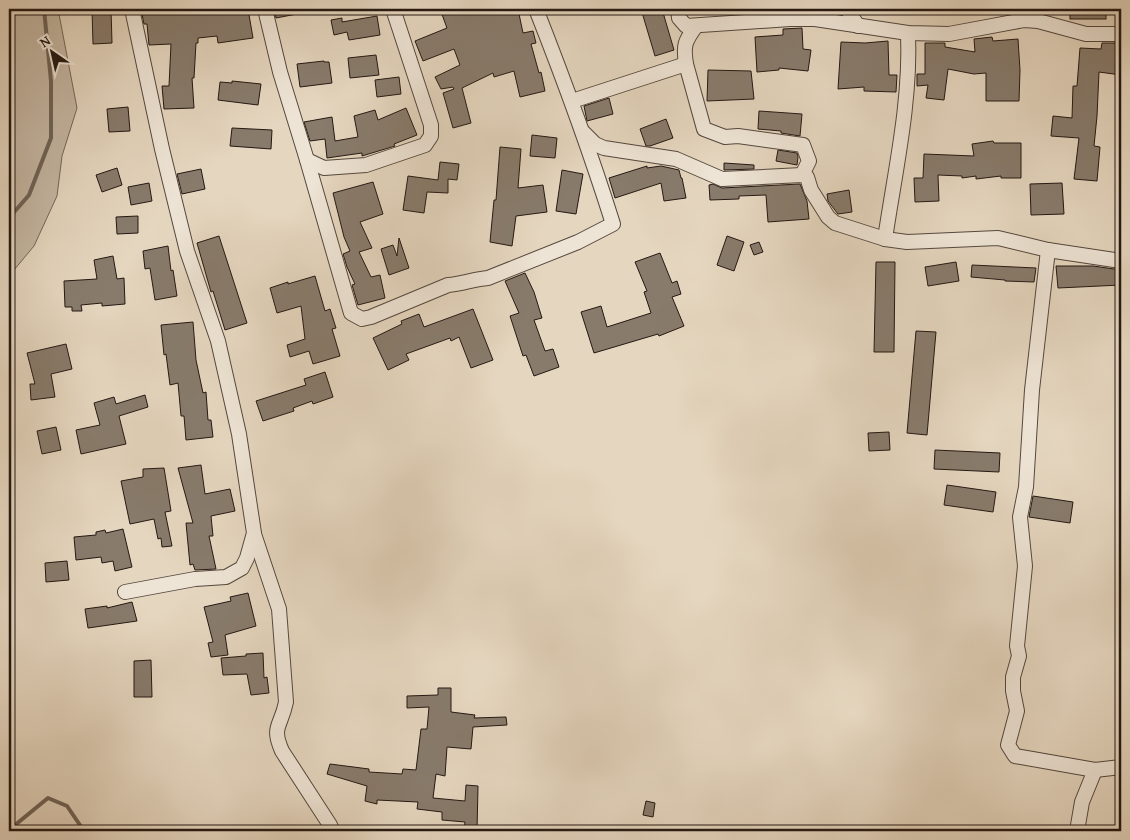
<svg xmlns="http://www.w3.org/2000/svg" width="1130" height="840" font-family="'Gentium Book Plus',serif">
	<rect width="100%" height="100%" fill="#e5d6bf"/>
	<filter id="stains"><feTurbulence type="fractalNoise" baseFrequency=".004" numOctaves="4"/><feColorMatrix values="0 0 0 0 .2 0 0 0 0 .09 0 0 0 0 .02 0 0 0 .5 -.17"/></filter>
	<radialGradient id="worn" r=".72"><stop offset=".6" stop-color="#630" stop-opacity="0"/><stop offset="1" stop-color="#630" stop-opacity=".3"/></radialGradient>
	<path fill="#c4b6a2" stroke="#74675a" d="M9,9H58L77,108L62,156L57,196L34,246L9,276Z"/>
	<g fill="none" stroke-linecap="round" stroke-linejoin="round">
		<g stroke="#706357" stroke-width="4">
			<path d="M9,218L29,195L51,138V81L44,9"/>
			<path d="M9,830L48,798L67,806L84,831"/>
		</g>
	</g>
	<g fill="#887b6c" stroke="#241813">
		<path d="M92,9H111L112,43L93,44Z"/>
		<path d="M141,9H248L253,38L218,43L217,36L198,38V43H196L194,78H192L194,108L164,109L162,86H169L171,44L149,45L147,24H144Z"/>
		<path d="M274,9H301L302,13L276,18Z"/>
		<path d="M440,9H478L480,12L493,9H518L523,33L533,31L536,43L531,44L539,73L541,72L545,91L520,97L514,71L494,77L493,73L462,88L471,123L453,128L443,93L454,89L453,87L441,89L435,77L460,65L454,49L423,61L415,41L447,28Z"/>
		<path d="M641,9H662L674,50L655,56Z"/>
		<rect x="1070" y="9" width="36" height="10"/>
		<path d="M377,16L380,35L349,40L347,32L334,35L331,20L342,18V22Z"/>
		<path d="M802,28L803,49L811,50L808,71L779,68V70L757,72L755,37L783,35V29Z"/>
		<path d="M992,37L993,41L1018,39L1020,70L1019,101H986V73L974,74L948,69L944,100L926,98L928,85L917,86V74H925V43H945V47L975,52L974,39Z"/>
		<path d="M888,41L889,75H897L896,92L864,91V87L838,89L841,42L865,43Z"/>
		<path d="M1102,43H1121V75L1099,72L1097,116L1094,146L1100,147L1097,181L1074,179L1079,138L1051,136L1053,116L1072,118L1073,86H1077L1080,48L1101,49Z"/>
		<path d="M376,55L379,75L350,78L348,58Z"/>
		<path d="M324,61V62H329L332,83L300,87L297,64Z"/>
		<path d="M708,70L751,71L754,99L707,101Z"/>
		<path d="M399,77L401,94L377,97L375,80Z"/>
		<path d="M232,81L261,84L258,105L218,100L220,82L232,83Z"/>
		<path d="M609,98L613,114L587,121L584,106Z"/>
		<path d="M128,107L130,131L109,132L107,109Z"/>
		<path d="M406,108L417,135L394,144L395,146L362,156V153L327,158L325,139L310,141L304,122L332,117L335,141L358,137L354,116L375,110L378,120Z"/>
		<path d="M759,111L802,114L800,136L781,133V131L758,129Z"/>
		<path d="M666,119L673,138L650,146H646L640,129Z"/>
		<path d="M232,128L272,130L271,149L230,146Z"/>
		<path d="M532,135L557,138L555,158L530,156Z"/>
		<path d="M993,141L994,143H1021V178H1001V176L976,179V176L962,178V176L938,175L939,201L915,202L914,178H923L924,154L974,156L972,144Z"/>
		<path d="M500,147L521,149L518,188L543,185L547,212L516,216L512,246L490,242L494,200H496Z"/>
		<path d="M778,150L797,153L798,157L797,165L776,161Z"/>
		<path d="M440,162L459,164L457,180L448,179V193L427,192L424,213L403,210L408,176L438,180Z"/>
		<path d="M724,163L754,165V169L724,170Z"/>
		<path d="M647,166V168L661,166L679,170L681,178H682L686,198L664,201L661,183L615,198L609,178Z"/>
		<path d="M117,168L122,185L102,192L96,175Z"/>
		<path d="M201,169L205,189L182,194L177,174Z"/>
		<path d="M562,170L583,174L576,214L556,211Z"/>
		<path d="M373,182L383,214L360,222L372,248L359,252L371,277L380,275L385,298L358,305L352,285L355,284L347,267L343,254L350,251L344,237L333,193Z"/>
		<path d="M149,183L152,201L131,205L128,187Z"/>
		<path d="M1062,183L1064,214L1031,215L1030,184Z"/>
		<path d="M713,184L722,188L800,184L807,201L809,219L768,222L766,195L739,196V199L710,200L709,185Z"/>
		<path d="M849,190L852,212L838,214L828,201L827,194Z"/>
		<path d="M138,216V233L117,234L116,217Z"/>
		<path d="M219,236L247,323L225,330L213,291L211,292L197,243Z"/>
		<path d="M727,236L744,242L734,271L717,265Z"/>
		<path d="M399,238L409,268L389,275L381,249L393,245L397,256Z"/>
		<path d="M759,242L763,252L754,255L750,245Z"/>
		<path d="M168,246L171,271L173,270L177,296L155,300L150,268L145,269L143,251Z"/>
		<path d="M660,253L672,283L677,281L681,294L672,297L684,326L659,336L658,334L594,353L581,312L601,306L607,327L651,313L644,292L647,291L635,262Z"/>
		<path d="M113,256L117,279L124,278L125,304L102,306V303L81,305L82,311H72V307H65L64,281L97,279L94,260Z"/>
		<path d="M876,262H895L894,352H874Z"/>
		<path d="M956,262L959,281L928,286L925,267Z"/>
		<path d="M972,265L1036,268L1034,282L1005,281V280L971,277Z"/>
		<path d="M1056,266H1093L1121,270V285L1058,288Z"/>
		<path d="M525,273L534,292L542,318L534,320L545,351L553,349L559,367L534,376L526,355L523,356L510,316L519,313L505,281Z"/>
		<path d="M315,276L325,311L330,309L336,328L332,329L340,356L313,364L309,351L290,357L287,345L305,339L301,306L277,313L270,288L288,282V284Z"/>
		<path d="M473,309L493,360L471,368L459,337L451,341L450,338L406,354L409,360L388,370L373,338L402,324L401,321L419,314L424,327Z"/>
		<path d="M193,322L196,360L203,393L206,392L208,420H211L213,437L186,440L184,416H181L178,383L170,385L166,354L164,355L161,325Z"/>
		<path d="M916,331L936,332L927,435L907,433Z"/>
		<path d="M66,344L72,369L51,374L55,397L31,400L30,384H35L27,353Z"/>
		<path d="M325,372L333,397L313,404L312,401L293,408L294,411L263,421L256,401L306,385L304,379Z"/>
		<path d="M145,395L148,407L119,416L126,444L81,454L76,430L100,425L94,403L114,397L116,404Z"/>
		<path d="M56,427L61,450L42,454L37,431Z"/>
		<path d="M889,432L890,450L869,451L868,433Z"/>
		<path d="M935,450L1000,453L999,472L934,469Z"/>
		<path d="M201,465L205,494L230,489L235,511L211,516L213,536H209L216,569L195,570L193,564L190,565L186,523H193L178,468Z"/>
		<path d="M164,468L171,511L165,512L172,546L162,547L161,538L158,539L154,519L130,524L121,481L143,477V469Z"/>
		<path d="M947,485L996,492L993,512L944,505Z"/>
		<path d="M1033,496L1073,502L1070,523L1029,517Z"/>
		<path d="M123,529L132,567L115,571L113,561L102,563L101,557L76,560L74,537L96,535V532L105,530L106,533Z"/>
		<path d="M67,561L69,580L46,582L45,563Z"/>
		<path d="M248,593L256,626L225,635L228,655L211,657L208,643L213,642L204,607L231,601L230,597Z"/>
		<path d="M132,602L137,621L88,628L85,609L107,606V608Z"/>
		<path d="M263,653L264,678L267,677L269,693L251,695L247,674L223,675L221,658L246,656V654Z"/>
		<path d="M151,660L152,697H134V661Z"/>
		<path d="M438,688H451V712L475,715L474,718L506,717L507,725L473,727L471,749L447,747L445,776L436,774L433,798L465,801L466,785L478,786L477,831H464L465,822L442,820V812L417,809L418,802L377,800V804L365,801L367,786L327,774L330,764L369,769V772L402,774L403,769L416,770L421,729H427L429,707L407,708V696L438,695Z"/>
		<path d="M646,801L655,803L653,817L643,815Z"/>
	</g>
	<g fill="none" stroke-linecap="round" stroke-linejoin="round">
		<defs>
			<g id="minor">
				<path d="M265,9L280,72L307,160L351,313L362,319L371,317L448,285C462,284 474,279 488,278L578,242L613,224C590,151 564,80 536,9"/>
				<path d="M678,9L679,18L686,26L790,19H815L908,33L949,34L1024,20L1038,21L1086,34H1121"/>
				<path d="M847,9L858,26"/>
				<path d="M686,64C683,45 685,41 696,26"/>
				<path d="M572,101L686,64L704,129L725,137L738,136L803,145L809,161L802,175"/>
				<path d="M583,132L595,144L604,148L676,159L722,179L802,175L807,177L811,190L828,217L835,223L885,239L907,242L998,238L1048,250L1121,261"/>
				<path d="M307,160L324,168L366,165L425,145L431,136V125L393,9"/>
				<path d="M885,239C895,171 911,102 908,33"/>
				<path d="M1048,250L1032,390L1026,487L1020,517L1025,566L1017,646L1019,656L1013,677V691L1017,711L1008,745L1015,756L1095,770L1121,767"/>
				<path d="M254,534L279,609L286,702C281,727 271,726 282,751L330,825L332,831"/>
				<path d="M125,592L195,579L226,577L242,568L247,558L254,533L239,434L218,341L187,251L162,149L132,9"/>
				<path d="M1077,831L1082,802L1095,770"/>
			</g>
		</defs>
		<use href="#minor" stroke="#54483e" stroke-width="16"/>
		<use href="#minor" stroke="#eee4d5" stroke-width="14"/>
	</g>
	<rect width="1130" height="840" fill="none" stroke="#e5d6bf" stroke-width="30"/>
	<rect x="10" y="10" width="1110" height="820" fill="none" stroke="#241813" stroke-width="2.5"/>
	<rect x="15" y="15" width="1100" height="810" fill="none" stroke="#241813"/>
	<g transform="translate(52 52) rotate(326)" stroke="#eee4d5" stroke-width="4" paint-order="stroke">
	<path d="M0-4L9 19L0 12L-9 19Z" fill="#241813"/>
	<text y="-8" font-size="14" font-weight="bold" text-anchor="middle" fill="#241813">N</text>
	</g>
	<rect width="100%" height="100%" filter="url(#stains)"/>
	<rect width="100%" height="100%" fill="url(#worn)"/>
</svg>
